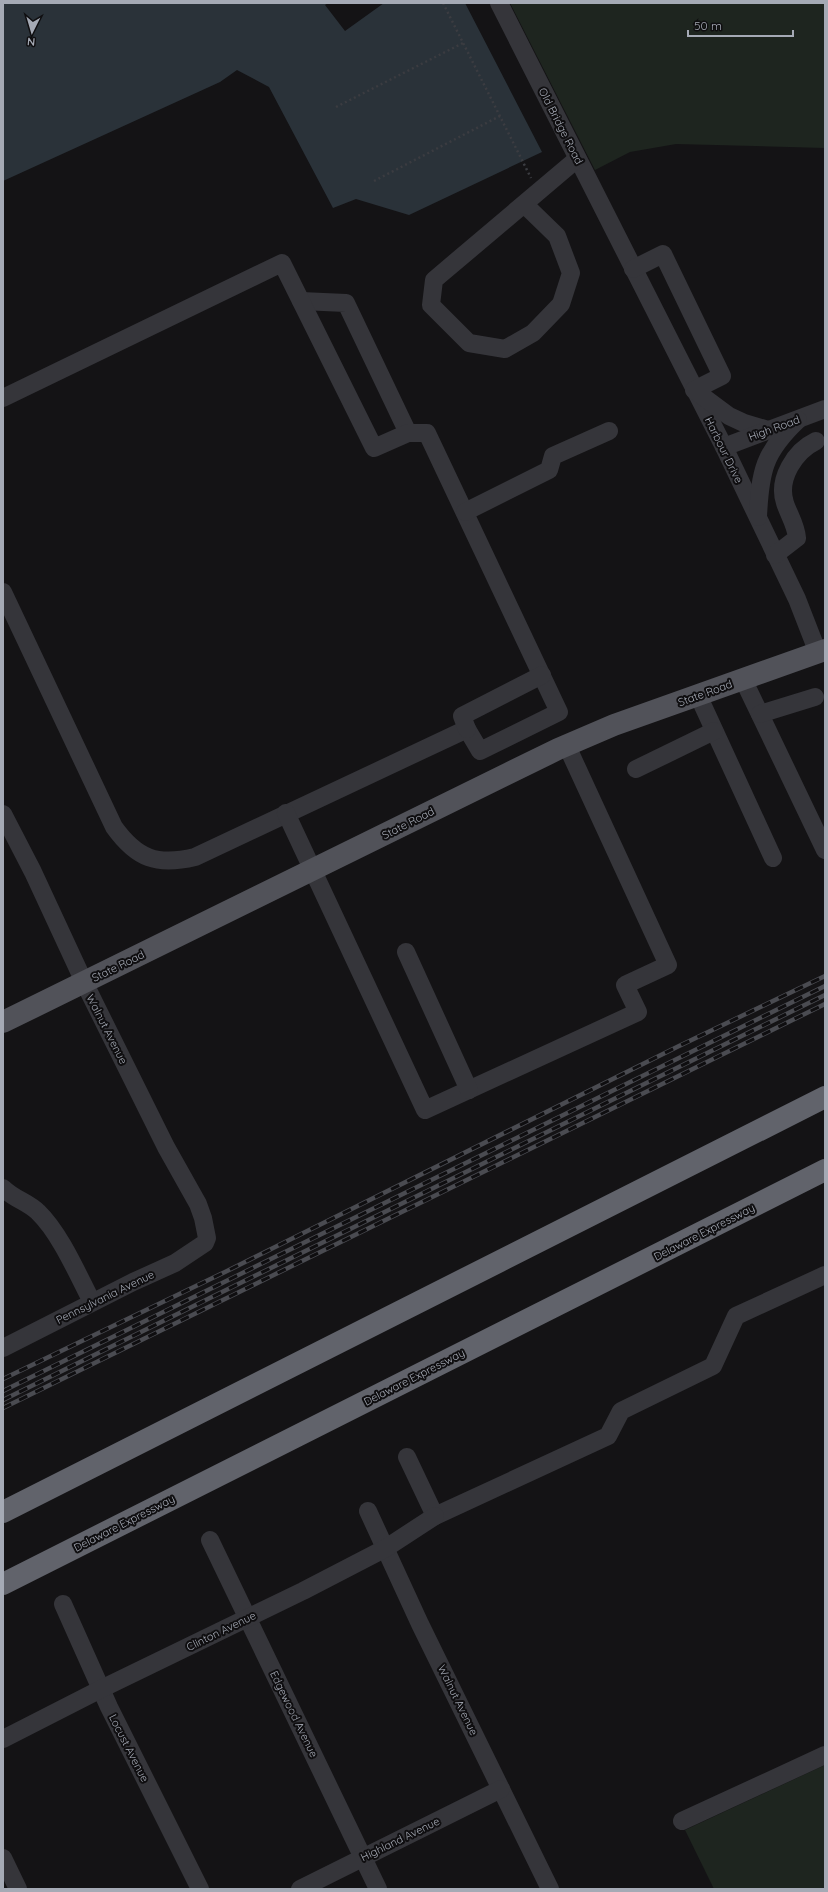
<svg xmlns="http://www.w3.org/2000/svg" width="828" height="1892" font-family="Quicksand,sans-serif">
	<rect width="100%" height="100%" fill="#141315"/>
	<g fill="#1e251f">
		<path d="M510,3H825V148L676,144L630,152L595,170Z"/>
		<path d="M825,1765V1889H714L685,1830Z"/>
	</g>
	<path fill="#2a3239" d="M3,3H328L325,5L345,31L384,3H465L542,152L409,215L356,199L333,208L269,87L237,70L220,82L3,181Z"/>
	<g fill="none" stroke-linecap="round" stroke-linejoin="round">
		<g stroke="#3b3c41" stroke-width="2.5" stroke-dasharray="2 3" stroke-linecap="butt">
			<path d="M443,3L531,178"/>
			<path d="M336,107L463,43"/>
			<path d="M374,181L500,116"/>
		</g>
		<g stroke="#35353a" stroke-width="18">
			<path d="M499,3L724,447L797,599L818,653"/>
			<path d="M524,204L557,236L571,273L561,304L533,333L505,349L469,343L431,305L434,280L577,159"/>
			<path d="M633,269L663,254L722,376L694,390L729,416L744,423L768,430"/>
			<path d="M301,301L346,303L408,433"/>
			<path d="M3,398L282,263L374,448L408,433H427L559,712L480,751L467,729L195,857C157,866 137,859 114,827L3,592"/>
			<path d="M724,447L825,409"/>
			<path d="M465,512L549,470L553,456L609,431"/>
			<path d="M758,517C760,471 764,452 798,420"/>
			<path d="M775,555L797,538C796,525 789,515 785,503C777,479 795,451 816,441"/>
			<path d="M743,679L825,850"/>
			<path d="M698,695L773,858"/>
			<path d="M760,714L815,697"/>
			<path d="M467,729L462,716L542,675"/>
			<path d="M636,769L714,731"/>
			<path d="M286,813L425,1110L638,1012L625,985L668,965L567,746"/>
			<path d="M3,814L33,872L84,982L166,1147L198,1204L203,1218L207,1238L205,1243L175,1263L133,1282L3,1348"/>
			<path d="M406,952L469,1090"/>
			<path d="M3,1188C14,1199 28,1202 38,1212C60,1233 78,1275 92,1302"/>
			<path d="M407,1457L435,1516L608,1436L621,1411L713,1366L736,1316L825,1275"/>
			<path d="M368,1511L420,1624L550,1889"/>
			<path d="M210,1540L378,1889"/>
			<path d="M63,1604L109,1707L200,1889"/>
			<path d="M3,1739L101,1689L303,1591L386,1548L435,1516"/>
			<path d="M682,1821L825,1755"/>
			<path d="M3,1858L18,1889"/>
			<path d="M300,1889L501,1789"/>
		</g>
		<path stroke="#515259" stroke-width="22" d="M3,1022L558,749L614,725L825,650"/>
		<g stroke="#61636b" stroke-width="22">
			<path d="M3,1512L825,1097"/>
			<path d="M3,1584L825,1170"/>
		</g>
		<defs>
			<g id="rail">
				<path d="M3,1379L225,1272L679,1046L825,976"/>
				<path d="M3,1391L825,986"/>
				<path d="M3,1400L825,995"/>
				<path d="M3,1408L825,1004"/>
			</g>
		</defs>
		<use href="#rail" stroke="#4a4b51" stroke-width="4.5"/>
		<use href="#rail" stroke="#0f0e10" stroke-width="3" stroke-dasharray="9" stroke-linecap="butt"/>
	</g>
	<g text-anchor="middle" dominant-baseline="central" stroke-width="4" stroke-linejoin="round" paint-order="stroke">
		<g font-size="11" fill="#a5aab5" stroke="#0f0e10">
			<text transform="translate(561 126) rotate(63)">Old Bridge Road</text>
			<text transform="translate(774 428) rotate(-20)">High Road</text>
			<text transform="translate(724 450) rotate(64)">Harbour Drive</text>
			<text transform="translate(705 693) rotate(-20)">State Road</text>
			<text transform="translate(408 823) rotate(-27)">State Road</text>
			<text transform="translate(118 966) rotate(-26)">State Road</text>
			<text transform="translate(107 1029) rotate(63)">Walnut Avenue</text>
			<text transform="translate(704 1232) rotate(-27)">Delaware Expressway</text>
			<text transform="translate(105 1297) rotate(-26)">Pennsylvania Avenue</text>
			<text transform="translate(414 1377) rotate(-27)">Delaware Expressway</text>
			<text transform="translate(124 1523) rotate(-27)">Delaware Expressway</text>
			<text transform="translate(221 1631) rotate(-26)">Clinton Avenue</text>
			<text transform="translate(458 1700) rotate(64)">Walnut Avenue</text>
			<text transform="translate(294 1714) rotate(64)">Edgewood Avenue</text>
			<text transform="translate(129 1748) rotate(63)">Locust Avenue</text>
			<text transform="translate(400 1839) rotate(-26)">Highland Avenue</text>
		</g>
	</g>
	<rect width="828" height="1892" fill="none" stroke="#a5aab5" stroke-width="8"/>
	<g transform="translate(32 32) rotate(185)" stroke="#0f0e10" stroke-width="3" paint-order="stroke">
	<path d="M0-3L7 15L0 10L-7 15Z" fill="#a5aab5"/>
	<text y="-6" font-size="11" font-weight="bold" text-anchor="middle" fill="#a5aab5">N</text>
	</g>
	<path d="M688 30v6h105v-6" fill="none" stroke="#a5aab5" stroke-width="2"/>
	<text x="694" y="30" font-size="12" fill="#a5aab5" stroke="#0f0e10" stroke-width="3" paint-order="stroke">50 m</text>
</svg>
